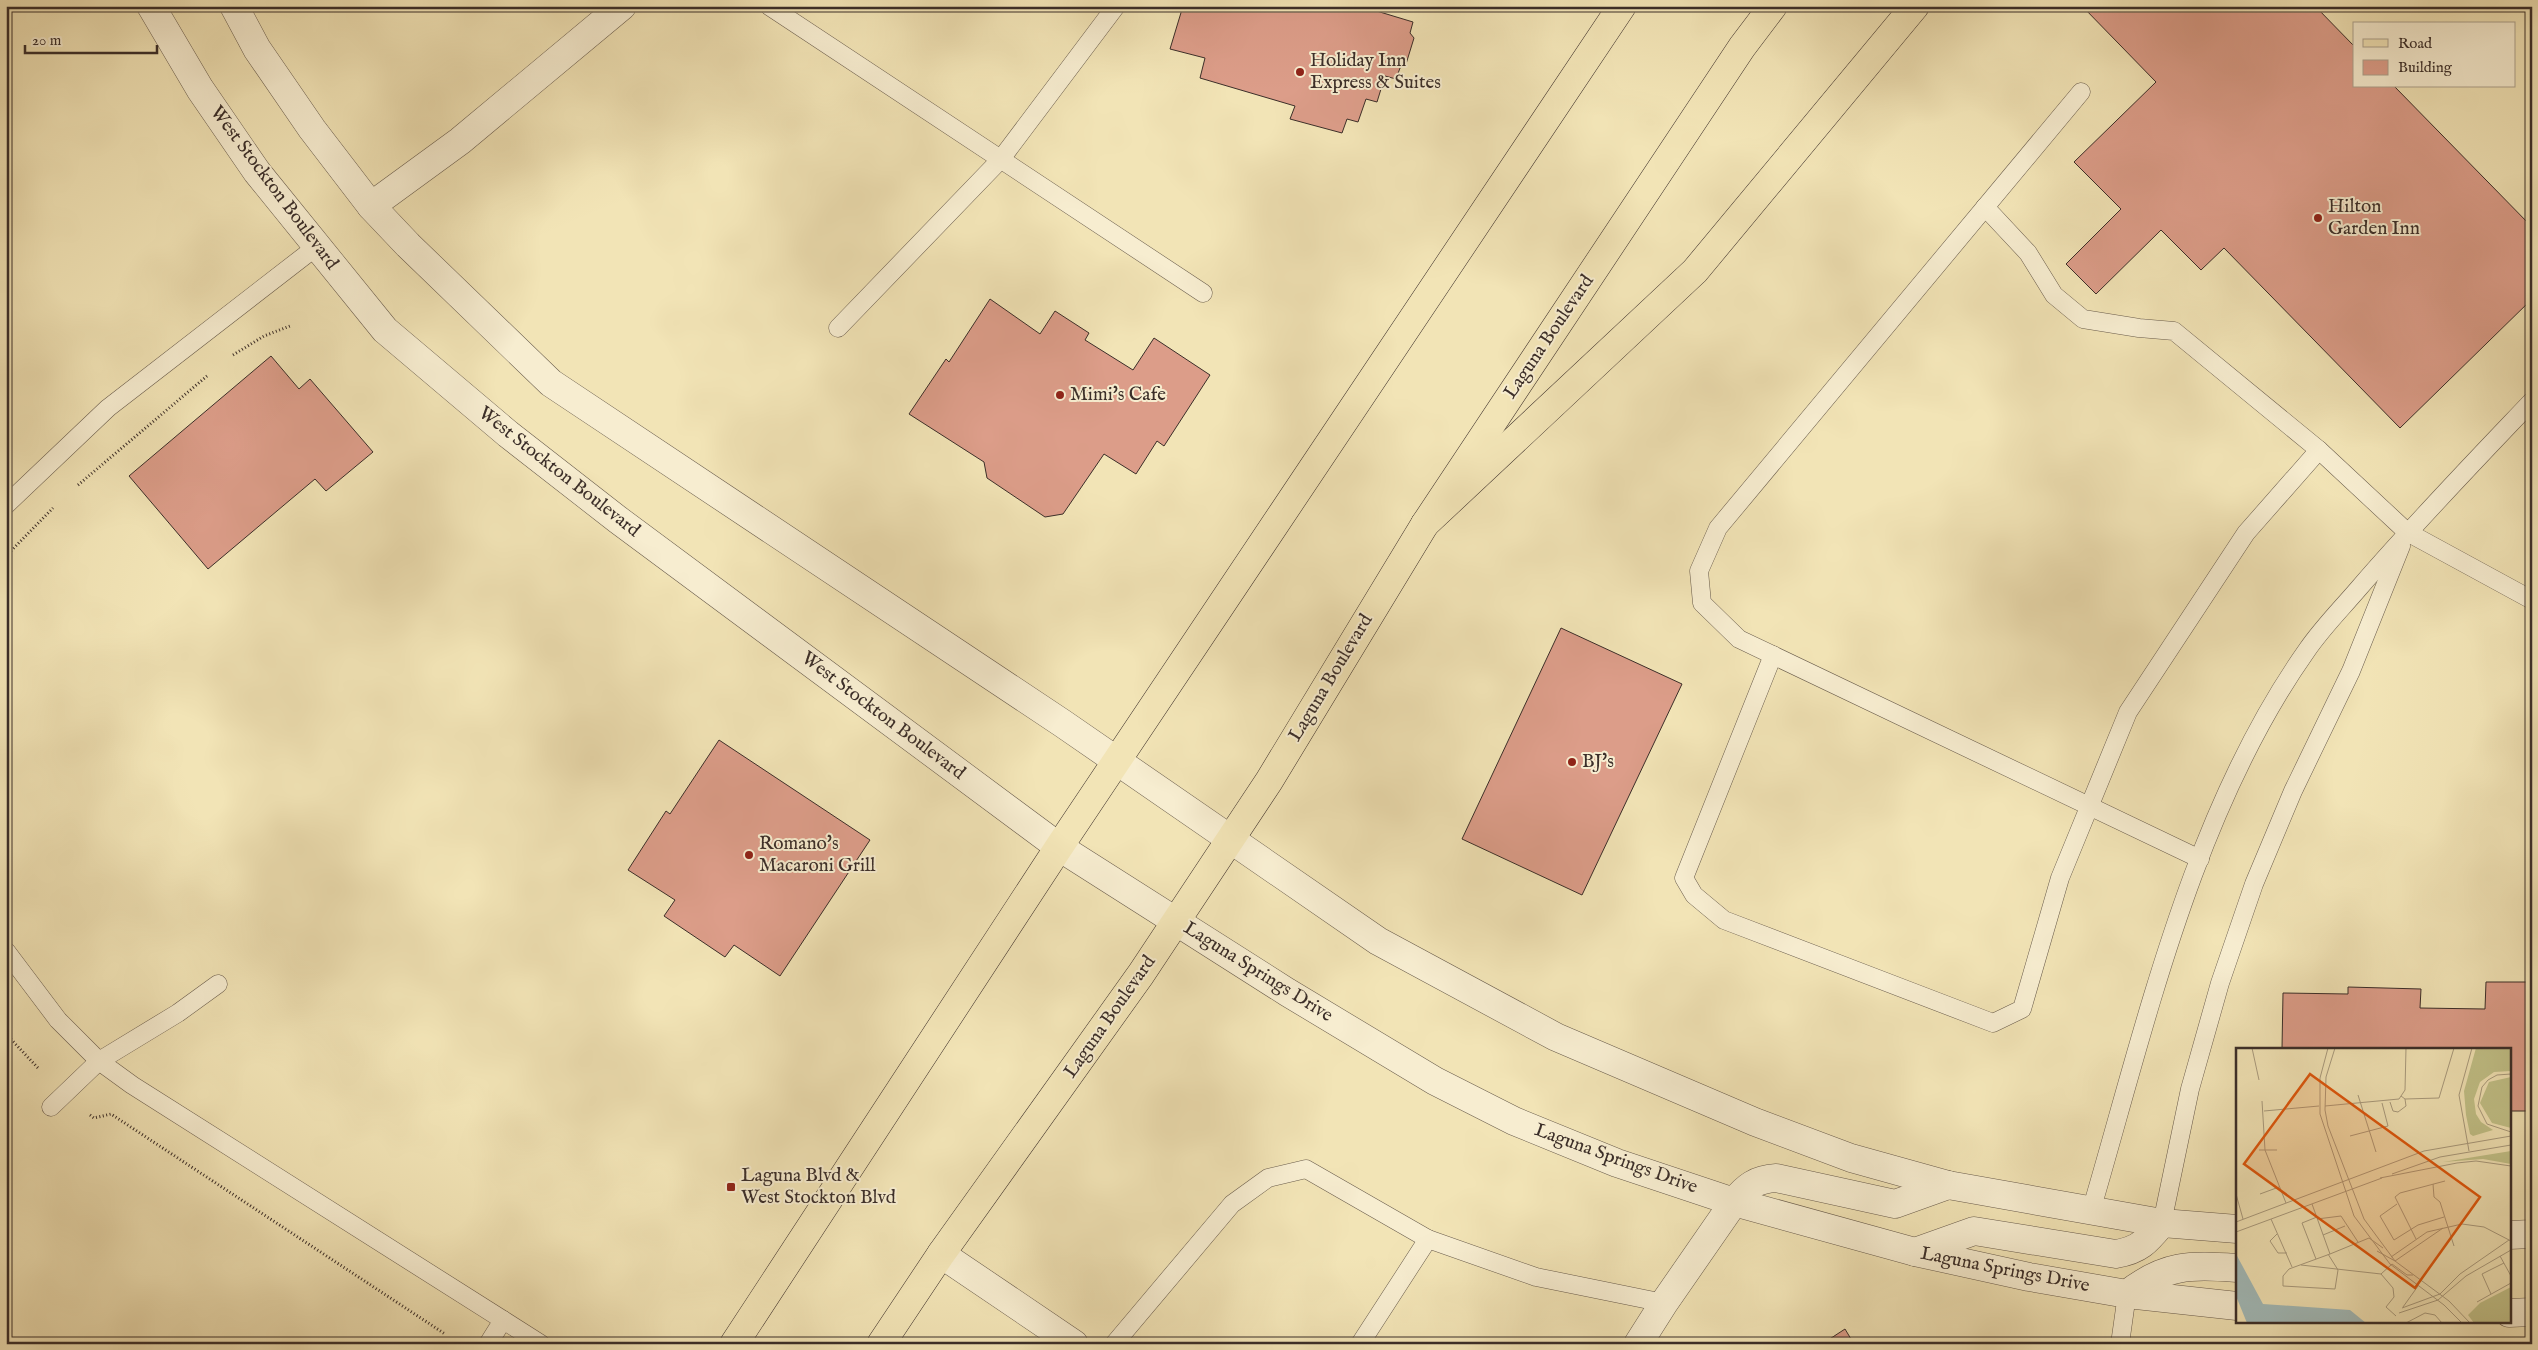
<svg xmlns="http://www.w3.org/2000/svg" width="2538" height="1350" font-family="'IM FELL English',serif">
	<rect width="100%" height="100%" fill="#f2e4b6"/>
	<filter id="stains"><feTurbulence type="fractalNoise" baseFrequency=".004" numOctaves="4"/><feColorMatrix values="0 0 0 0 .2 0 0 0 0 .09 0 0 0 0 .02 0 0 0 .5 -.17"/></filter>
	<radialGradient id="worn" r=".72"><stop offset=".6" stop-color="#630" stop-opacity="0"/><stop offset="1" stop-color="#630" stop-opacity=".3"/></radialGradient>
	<g fill="#dc9d89" stroke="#3b2e29">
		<path d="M1183,6H1360L1413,22L1410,33L1414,38L1406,64L1400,68L1396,79L1385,76L1377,102L1366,99L1358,122L1347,119L1342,133L1290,119L1295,106L1200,78L1205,58L1170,49Z"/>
		<path d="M2082,6H2315L2354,46V86H2394L2532,227V299L2400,428L2224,248L2201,270L2161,230L2096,294L2066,264L2121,209L2074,162L2156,82Z"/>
		<path d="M990,299L1040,334L1055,311L1089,333L1085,340L1133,370L1154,338L1210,375L1164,446L1157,441L1136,474L1104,454L1063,514L1045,517L987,478L984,462L909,414L946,359L949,362Z"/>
		<path d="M271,356L299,389L310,379L373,452L326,491L315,479L208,569L129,476Z"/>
		<path d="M1561,628L1682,684L1582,895L1462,839Z"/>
		<path d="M719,740L870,840L780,976L734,945L725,957L664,916L675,900L628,870L666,811L670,814Z"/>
		<path d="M2486,982H2532V1111H2509V1049H2282L2283,993L2348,994V987L2421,989L2420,1008L2485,1009Z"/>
		<path d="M1845,1329L1854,1344H1822Z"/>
	</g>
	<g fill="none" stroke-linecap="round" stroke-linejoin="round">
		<defs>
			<g id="service">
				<path d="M769,6L1203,293"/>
				<path d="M2081,92L1718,528L1699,571L1702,603L1739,639L2200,859"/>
				<path d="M1985,207L2028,253L2054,295L2083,319L2139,328L2174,331L2319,450L2407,532L2532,600"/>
				<path d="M838,328L1001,159L1116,6"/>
				<path d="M6,505L108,408L316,247"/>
				<path d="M1773,655L1684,878L1694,895L1724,920L1993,1023L2022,1009L2060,878L2128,712L2246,533L2319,450"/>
				<path d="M6,951L58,1020L99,1061L132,1085L541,1344"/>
				<path d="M51,1107L99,1061L178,1013L218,984"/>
				<path d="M2091,1211C2146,1024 2193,811 2307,650C2322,628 2341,609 2359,588C2414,524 2473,463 2532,401"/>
				<path d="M2162,1223L2190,1089L2220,983L2254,884L2293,791L2351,671L2401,546"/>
				<path d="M488,1344L503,1320"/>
				<path d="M1114,1344L1232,1204L1268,1178L1306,1169L1428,1239L1536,1277L1664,1303"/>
				<path d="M1360,1344L1428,1239"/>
				<path d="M2120,1344L2127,1294"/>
			</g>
			<g id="minor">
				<path d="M371,206L460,141L622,6"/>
				<path d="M941,1254L1074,1344"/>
				<path d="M1638,1344L1664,1303L1734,1202"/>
			</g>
			<g id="tertiary">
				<path d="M151,6L200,89L257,172L385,330L508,434L617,519L1059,847L1287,992L1435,1081L1514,1121L1617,1163L1734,1202L1915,1252L2029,1277L2127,1294L2237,1306"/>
				<path d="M234,6L257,49L312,129L371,206L408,245L551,383L1062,723L1378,941L1556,1037L1755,1122L1851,1158L1948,1185L2162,1223L2237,1229"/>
				<path d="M1734,1202C1746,1187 1756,1179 1776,1178L1895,1204L1948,1185"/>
				<path d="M2509,1235L2532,1234"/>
				<path d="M1915,1252L1974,1231L2116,1254C2140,1250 2147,1241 2162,1223"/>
				<path d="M2127,1294C2166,1264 2189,1265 2237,1268"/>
				<path d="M2509,1313L2532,1312"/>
			</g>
			<g id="primary">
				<path d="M734,1344L1059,847L1622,6"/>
				<path d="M881,1344L941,1254L1141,974L1269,781L1425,524L1742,47L1773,6"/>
			</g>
			<path id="motorway" d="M1425,524L1695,271L1915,6"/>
		</defs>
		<use href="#service" stroke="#695c4c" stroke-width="19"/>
		<use href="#minor" stroke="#695c4c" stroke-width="29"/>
		<use href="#tertiary" stroke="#695c4c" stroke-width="29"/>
		<use href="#primary" stroke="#3b2e29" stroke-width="29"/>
		<use href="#motorway" stroke="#3b2e29" stroke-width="29"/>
		<g stroke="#3b2e29" stroke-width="3" stroke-dasharray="1 2.5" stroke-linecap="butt">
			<path d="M233,355L264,336L290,326"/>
			<path d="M78,485L207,376"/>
			<path d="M6,556L53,508"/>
			<path d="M6,1034L38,1068"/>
			<path d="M90,1115L94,1118L111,1114L445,1334"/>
		</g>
		<use href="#service" stroke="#f7edd0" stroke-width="18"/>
		<use href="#minor" stroke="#f7edd0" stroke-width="28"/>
		<use href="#tertiary" stroke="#f7edd0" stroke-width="28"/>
		<use href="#primary" stroke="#f2e4b6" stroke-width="28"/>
		<use href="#motorway" stroke="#f2e4b6" stroke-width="28"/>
	</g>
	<g fill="#8f2418" stroke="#f7edd0" stroke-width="2">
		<circle cx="1300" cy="72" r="5"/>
		<circle cx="2318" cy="218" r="5"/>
		<circle cx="1060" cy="395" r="5"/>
		<circle cx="1572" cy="762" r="5"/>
		<circle cx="749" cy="855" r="5"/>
		<rect x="726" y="1182" width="10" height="10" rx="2.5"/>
	</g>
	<g text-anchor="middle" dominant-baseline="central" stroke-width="4" stroke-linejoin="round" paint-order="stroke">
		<g font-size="19" fill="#3b2e29" stroke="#f7edd0" text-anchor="start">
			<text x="1310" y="61">Holiday Inn<tspan x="1310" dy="22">Express &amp; Suites</tspan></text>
			<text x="2328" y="207">Hilton<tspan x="2328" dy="22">Garden Inn</tspan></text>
			<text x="1070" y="395">Mimi's Cafe</text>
			<text x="1582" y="762">BJ's</text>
			<text x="759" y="844">Romano's<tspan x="759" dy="22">Macaroni Grill</tspan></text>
			<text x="741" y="1176">Laguna Blvd &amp;<tspan x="741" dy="22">West Stockton Blvd</tspan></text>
		</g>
		<g font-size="19" fill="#3b2e29" stroke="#f7edd0">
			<text transform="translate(274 188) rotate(53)">West Stockton Boulevard</text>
			<text transform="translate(1549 337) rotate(-56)">Laguna Boulevard</text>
			<text transform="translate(559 472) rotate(38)">West Stockton Boulevard</text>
			<text transform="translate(1331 678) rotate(-59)">Laguna Boulevard</text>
			<text transform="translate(883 716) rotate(37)">West Stockton Boulevard</text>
			<text transform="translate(1258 972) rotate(32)">Laguna Springs Drive</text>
			<text transform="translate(1110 1017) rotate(-55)">Laguna Boulevard</text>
			<text transform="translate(1616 1159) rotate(20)">Laguna Springs Drive</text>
			<text transform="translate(2005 1270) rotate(11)">Laguna Springs Drive</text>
		</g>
	</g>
	<g transform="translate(2236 1048)">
		<rect width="275" height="275" fill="#f2e4b6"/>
		<path d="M240,0H275V23L258,24L244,34L238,51L240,66L245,74L257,82L237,88L234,86L230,67L228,43ZM275,29V80L256,75L244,55L253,34ZM275,103V116L247,111L207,114ZM275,239V275H238L232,267L244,255Z" fill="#c2c289"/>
		<path d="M0,206L27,256L114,262L130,275H11L0,248Z" fill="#a2bbba"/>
		<path fill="none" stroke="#a99b7e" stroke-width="1" d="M16,0L23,32M92,0L84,30V66L118,168L154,216L208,257L226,275M99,0L90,29L89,62L92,78L128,171L159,213L213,253L234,275M275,26L261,27L252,32L246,39L242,58L251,76L275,84M122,47L140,104M165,48L169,51L203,50L218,0M26,53L29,102L50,155M154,54L157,63L162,64L170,58L169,51M89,58L163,51L169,42L170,0M28,63L83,58M114,88L152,78L146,55M23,102H41M233,103L223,47L236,0M156,126L204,109L275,97M144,130L221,115L240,113L275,118M197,136L198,149L204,154L218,198M0,146L7,171M24,146L43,139M76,156L94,206L133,190L147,200M161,156L144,168L158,192L182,177L208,169M35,171L56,219M81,171L105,168L122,194M0,174L188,103L275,88M0,184L146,130M41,186L34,193L42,205H51M87,187L109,178M180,191L159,149L164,145L209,133M141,203L159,213M92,206L102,222L99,241L47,238V228L53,221L94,206M264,208L275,228M155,209L191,184L226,176L248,179L275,193M80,211L66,175L81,169M159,213L207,180M65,217L145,226L157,240L158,249L150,259L160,268M145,226L156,216L171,227H177M255,246L246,226L268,215M241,254L275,235M167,259L182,238M166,260L204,246L224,226L273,192M163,265L202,252L230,228L275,202M170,275L189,265L199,267L206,275"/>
		<path fill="#df570d" fill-opacity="0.15" stroke="#df570d" stroke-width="2.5" d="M74,26L244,149L179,240L8,116Z"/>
		<rect width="275" height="275" fill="none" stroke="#3b2e29" stroke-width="2.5"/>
	</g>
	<rect width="2538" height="1350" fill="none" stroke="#f2e4b6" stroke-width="25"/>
	<rect x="8" y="8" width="2523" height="1335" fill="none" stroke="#3b2e29" stroke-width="2.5"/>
	<rect x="12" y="12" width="2513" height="1325" fill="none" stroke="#3b2e29"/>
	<rect x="2353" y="22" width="162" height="65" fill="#f7edd0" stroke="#aca18d"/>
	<rect x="2363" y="39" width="25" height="8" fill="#f2e4b6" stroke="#aca18d"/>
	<text x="2398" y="48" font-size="15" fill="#3b2e29">Road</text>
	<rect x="2363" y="60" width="25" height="15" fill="#dc9d89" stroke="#aca18d"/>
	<text x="2398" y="72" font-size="15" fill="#3b2e29">Building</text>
	<path d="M25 45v8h132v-8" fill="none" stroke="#3b2e29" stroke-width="2.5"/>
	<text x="32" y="45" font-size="15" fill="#3b2e29" stroke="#f7edd0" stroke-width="4" paint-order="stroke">20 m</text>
	<rect width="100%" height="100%" filter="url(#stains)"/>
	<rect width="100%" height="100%" fill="url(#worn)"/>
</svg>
